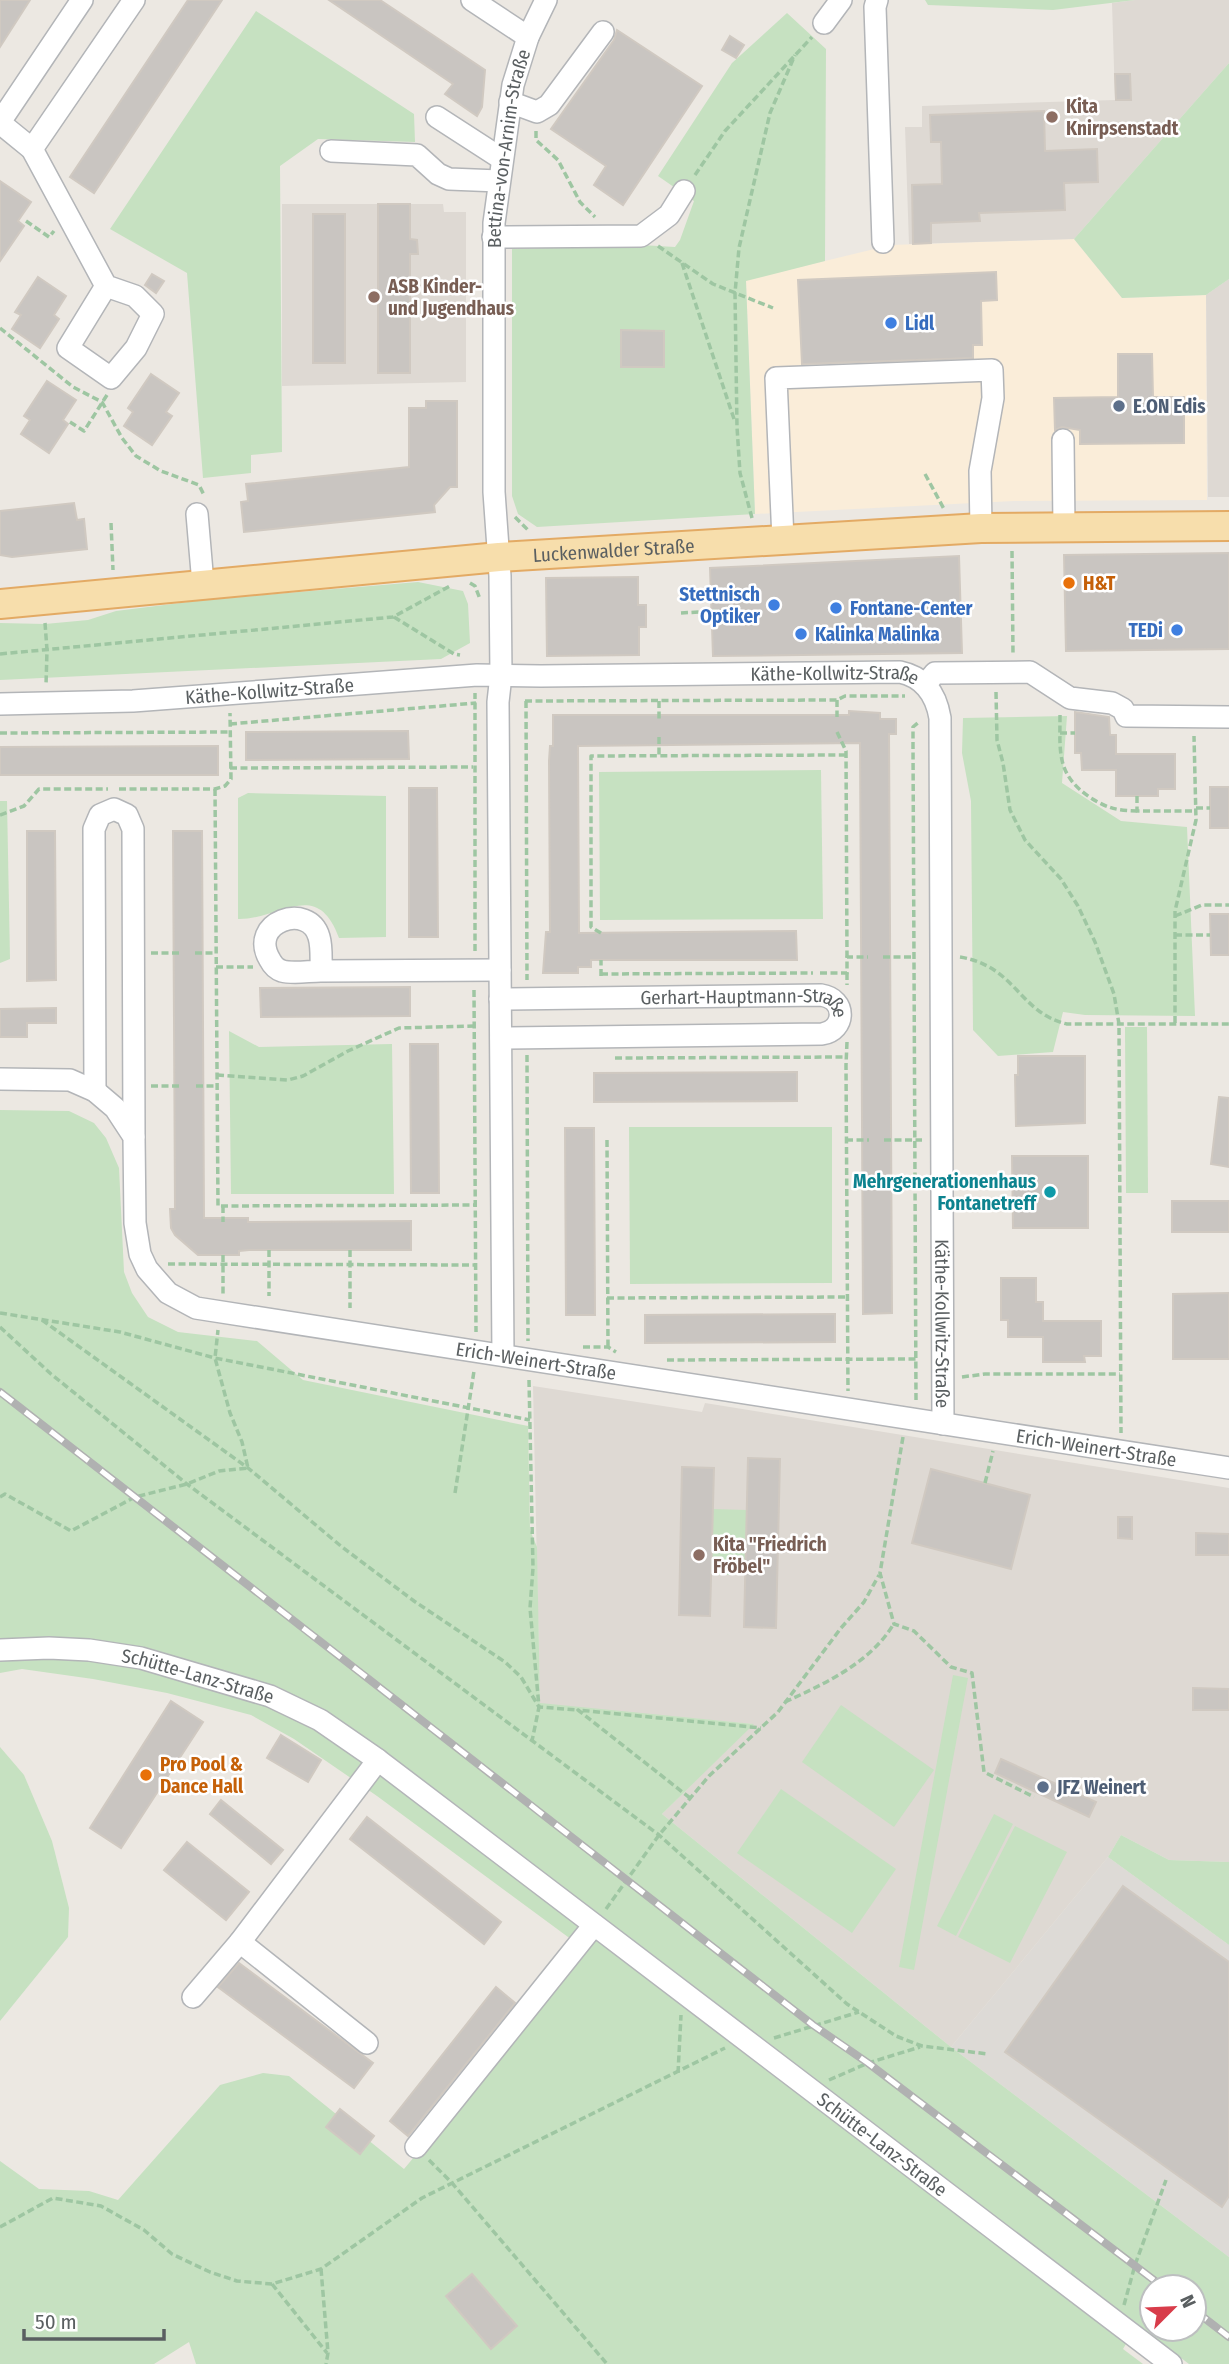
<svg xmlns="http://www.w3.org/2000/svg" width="1229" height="2364" font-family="'Fira Sans Condensed',sans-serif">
	<rect width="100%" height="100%" fill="#ece8e2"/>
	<path fill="#faedd9" d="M1074,239L1122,298L1206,295L1207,500L1014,501L755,514L746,280L891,245Z"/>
	<path fill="#dddad6" d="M1108,1857L1229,1945V2257L951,2047Z"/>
	<g fill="#ded9d3">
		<path d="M1135,0H1229V63L1074,239L909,244L905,127H922V106L1115,100L1112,3Z"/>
		<path d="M282,204H443L444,212H466V382L282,386Z"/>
		<path d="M1229,279V497H1208L1206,295Z"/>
		<path d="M533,1386L702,1412L705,1403L1229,1488V1862L1169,1860L1121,1835L1108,1857L951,2047L662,1814L753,1724L540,1704Z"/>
	</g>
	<g fill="#c6e1c1" fill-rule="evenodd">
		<path d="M925,0H1135L1053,10L928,5Z"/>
		<path d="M256,11L414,114L415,142L318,139L280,166L282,452L251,455V473L203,478L187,273L110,229Z"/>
		<path d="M787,13L826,49L825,261L746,281L755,514L537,527L518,514L512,496V249L641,245L675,247L680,240L694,201L658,176L732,63Z"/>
		<path d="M1229,63V279L1206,295L1122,298L1074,239Z"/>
		<path d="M418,582L463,591L468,604L470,643L441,659L0,680V623L45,624L88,620L116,611L204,600Z"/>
		<path d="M1067,716L1062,783L1121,821L1187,827L1195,1016L1085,1015L1063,1012L1053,1052L998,1056L973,1030L971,801L962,753L963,718Z"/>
		<path d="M821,770L823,919L600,920L599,772Z"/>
		<path d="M248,793L386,796V937L339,938C317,877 280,920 238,919V798Z"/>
		<path d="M0,801H7L10,959L0,963Z"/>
		<path d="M1125,1027H1147L1148,1193H1126Z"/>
		<path d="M229,1031L259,1047L392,1044L394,1194H231Z"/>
		<path d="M0,1110L69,1111L94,1123L106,1138L119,1168L124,1272L132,1293L148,1317L178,1332L257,1341L303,1380L528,1426L530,1530L537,1547L540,1703L754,1724L662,1814L951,2047L1229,2257V2364H1189L1137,2325L1123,2349L1143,2364H196L189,2342L154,2364H0V2161L39,2189L89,2191L118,2200L220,2085L263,2073L289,2076L404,2169L587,1951L377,1796L294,1739L251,1715L167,1693L93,1679L22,1669L0,1673ZM1152,2287H1194V2329H1152Z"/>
		<path d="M832,1127V1283L630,1284L629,1127Z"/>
		<path d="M713,1509L747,1510L745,1575H711Z"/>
		<path d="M953,1675L968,1678L914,1970L899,1967Z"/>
		<path d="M841,1705L934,1770L894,1827L802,1762Z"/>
		<path d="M0,1747L24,1775L52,1841L69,1908L68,1937L0,2021Z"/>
		<path d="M781,1789L896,1869L852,1933L737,1853Z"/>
		<path d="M994,1814L1013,1824L956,1936L937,1926Z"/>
		<path d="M1015,1826L1067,1852L1010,1963L958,1937Z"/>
		<path d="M1121,1835L1169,1860L1229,1862V1945L1108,1857Z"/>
	</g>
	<g fill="#c9c5c1" stroke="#d0c9c1" stroke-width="2">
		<path d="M0,0H30L0,47Z"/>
		<path d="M188,0H222L94,193L70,177Z"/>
		<path d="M329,0H380L485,70L482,107L477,116L445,94L453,84Z"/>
		<path d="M617,30L702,86L623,205L594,185L606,166L551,129L614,40Z"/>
		<path d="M730,36L744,45L736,58L722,50Z"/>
		<path d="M1115,74H1130L1131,100H1116Z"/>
		<path d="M1044,111L1045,151L1097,149L1098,182L1064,183L1065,210L979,213L980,221L931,223V243L913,244L912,185L942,184L941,142H931L930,115Z"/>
		<path d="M0,181L31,202L18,221L24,226L0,261Z"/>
		<path d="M378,204H410V239L417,240L418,254H410V373H378Z"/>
		<rect x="313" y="214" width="32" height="149"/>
		<path d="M996,272L997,300L981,301L982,345H973V358L802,364L798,280Z"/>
		<path d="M152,274L164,281L156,293L145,285Z"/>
		<path d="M38,277L66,296L54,315L59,319L40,348L12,329L21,315L15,312Z"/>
		<path d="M621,330L664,331V367H621Z"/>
		<path d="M1118,354H1152L1153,397H1184V443L1080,444V430L1062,427L1055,430L1054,398L1118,397Z"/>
		<path d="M151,374L179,393L166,412L172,416L152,445L124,426L133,412L128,408Z"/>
		<path d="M47,381L76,400L63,420L68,424L49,453L21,434L30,420L24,416Z"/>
		<path d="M426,401H457V487H450L434,505L435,512L244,532L241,502L248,501L246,484L409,467V408H426Z"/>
		<path d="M74,503L77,520L84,519L87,549L12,557L0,555V511Z"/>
		<path d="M1229,553V649L1066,651L1064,555Z"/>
		<path d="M959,556L962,653L713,656L710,568Z"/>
		<path d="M638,577V605H646V627H639V655L547,656L546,578Z"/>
		<path d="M849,711L880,713V719H896V734H889L892,1313L863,1314L860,743L578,746L579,933L796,931L797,960H591V967H578V973H543L546,932H550L549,761L550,746H553V715H849Z"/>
		<path d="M1075,712L1109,717L1110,735H1116V754H1175V789H1158V796H1116V770H1082L1081,753H1075Z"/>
		<path d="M408,731L409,759L246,760V732Z"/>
		<path d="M218,746V775H0V747Z"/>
		<rect x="1210" y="787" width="19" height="41"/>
		<path d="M409,788H437L438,937H409Z"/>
		<path d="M27,831H55L56,980L27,981Z"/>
		<path d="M173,831H202L204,1218H248V1222L411,1221V1250H249L239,1251V1255H198L175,1235L171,1228L170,1209H175Z"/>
		<path d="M1210,914H1229V955H1211Z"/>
		<path d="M410,987V1016L261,1017L260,988Z"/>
		<path d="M56,1008V1023H27V1037H0V1009Z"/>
		<path d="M410,1044H438L439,1193H411Z"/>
		<path d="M1018,1056H1085V1123L1016,1126L1015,1075H1018Z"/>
		<path d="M797,1072V1101L594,1102V1073Z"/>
		<path d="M1219,1097L1229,1098V1167L1211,1164Z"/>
		<path d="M565,1128H594L595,1315H566Z"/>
		<path d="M1012,1156H1088V1228H1013Z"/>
		<rect x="1172" y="1201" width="57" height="31"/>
		<path d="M1001,1278H1036V1302H1043V1321H1101V1356H1084L1085,1362H1043V1337H1008V1320H1001Z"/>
		<path d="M1229,1293V1359H1173V1294Z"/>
		<path d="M835,1314V1342L645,1343V1315Z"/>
		<path d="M748,1458L780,1459L776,1628L744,1627Z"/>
		<path d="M682,1467L714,1468L710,1616L679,1615Z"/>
		<path d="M931,1469L1030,1495L1011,1569L912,1543Z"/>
		<path d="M1118,1517H1132V1539L1118,1538Z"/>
		<path d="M1196,1533L1229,1534V1555H1196Z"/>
		<path d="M1193,1688L1229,1689V1710H1193Z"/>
		<path d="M171,1701L203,1722L121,1848L90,1828Z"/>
		<path d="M281,1735L321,1760L308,1782L267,1758Z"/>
		<path d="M1001,1759L1096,1802L1089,1817L995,1773Z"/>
		<path d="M221,1800L283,1850L271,1864L210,1814Z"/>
		<path d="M367,1817L501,1922L484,1944L350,1839Z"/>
		<path d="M187,1842L249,1892L226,1920L164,1870Z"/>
		<path d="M1123,1886L1229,1962V2196L1222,2207L1005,2052Z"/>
		<path d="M239,1963L373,2063L354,2088L218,1987Z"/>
		<path d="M496,1987L515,2003L408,2136L390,2121Z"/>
		<path d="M340,2109L374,2136L360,2154L326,2127Z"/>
		<path d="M472,2274L517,2326L491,2349L446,2296Z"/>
	</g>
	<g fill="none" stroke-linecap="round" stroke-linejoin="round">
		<defs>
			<g id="minor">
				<path d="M472,0L528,37"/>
				<path d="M877,0L875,7L883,242"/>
				<path d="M824,23L841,0"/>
				<path d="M510,102L537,112L549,105L603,32"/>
				<path d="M437,117L502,159"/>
				<path d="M0,122L82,0"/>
				<path d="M0,123L32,149L106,286L135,296L153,314L136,348L111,378L68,348L106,286"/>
				<path d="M32,149L134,0"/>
				<path d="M331,151L417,155L438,174L449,179L499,181"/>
				<path d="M493,237L641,236L669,215L684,191"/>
				<path d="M1063,440L1064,527"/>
				<path d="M197,514L203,584"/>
				<path d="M783,540L776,378L992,370L993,398L980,471L981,528"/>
				<path d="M925,685L935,673L1030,672L1070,698L1112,703L1123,709L1126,716L1229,717"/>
				<path id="s1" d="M0,704L133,701L477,675L541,676L900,672C924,677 936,694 940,718L943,1424"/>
				<path d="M321,971C309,971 293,974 282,971C276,969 272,964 270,960C247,922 309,901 319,937C322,947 321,960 321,971L500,970"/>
				<path id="s2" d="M500,999L821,995C847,999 846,1030 822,1034L501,1038"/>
				<path id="s3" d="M0,1079L70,1080L95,1091L115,1108L134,1137L135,1223L140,1254L147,1269L168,1293L196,1308L1229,1468"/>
				<path d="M95,1091L94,829L100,815L114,809L127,815L133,829L134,1137"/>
				<path id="s4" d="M503,1355L498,702L501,675L500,576L494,492V223L513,85L528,37L546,0"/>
				<path id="s5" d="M0,1650L49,1648L89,1650L141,1658L270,1696L320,1720L378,1760L1171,2364"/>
				<path d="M240,1942L367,2043"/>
				<path d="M193,1997L240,1942L378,1760"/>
				<path d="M416,2147L594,1925"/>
			</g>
			<g id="major">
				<path id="s6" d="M0,604L499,557L981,528L1229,526"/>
			</g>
		</defs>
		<use href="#minor" stroke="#b3b5b8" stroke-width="24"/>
		<use href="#major" stroke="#e3aa64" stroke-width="32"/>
		<g stroke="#9ec6a2" stroke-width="3.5" stroke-dasharray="7 3.5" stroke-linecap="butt">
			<path d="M536,131V140L558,160L580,202L595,217"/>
			<path d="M695,175L725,131L812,37"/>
			<path d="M26,221L49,237L54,231"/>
			<path d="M658,246L713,284L773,308"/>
			<path d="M682,263L735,422"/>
			<path d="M0,328L73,387L102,402L122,438L136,456L161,471L199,485L204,495"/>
			<path d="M70,422L84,431L107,395"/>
			<path d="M925,474L944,509"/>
			<path d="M515,517L528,530"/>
			<path d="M752,518L740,473L737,427L735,293L739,248L770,113L795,55"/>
			<path d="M111,523L113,570"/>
			<path d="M1012,551L1013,654"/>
			<path d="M470,583L475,586L480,599"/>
			<path d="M681,613L716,611"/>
			<path d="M394,617L454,654L460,655"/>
			<path d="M45,623L47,650L46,685"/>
			<path d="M0,654L393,617L450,586"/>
			<path d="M996,692L997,740L1003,763L1010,810L1025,840L1061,879L1078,906L1095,942L1114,994L1119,1024L1121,1433"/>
			<path d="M837,700V717"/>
			<path d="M525,701L837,700L845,696H905"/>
			<path d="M526,701L527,980"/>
			<path d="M659,701V722"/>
			<path d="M1060,715C1060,752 1056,775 1091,798C1109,809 1116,810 1137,811"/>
			<path d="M230,724L476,703"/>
			<path d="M837,732L846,751L847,957"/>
			<path d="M0,733L230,732"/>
			<path d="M1060,733H1075"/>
			<path d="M659,737V756"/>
			<path d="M230,768L473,767"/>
			<path d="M119,789H215L225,786L231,779L230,713"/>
			<path d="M215,789L218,1206L475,1205"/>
			<path d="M1137,796V811H1196"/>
			<path d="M1196,808H1210"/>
			<path d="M0,815L24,806L39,789H108"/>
			<path d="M1175,916L1202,905H1229"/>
			<path d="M601,933L591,927V756L846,755"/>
			<path d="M1175,935H1210"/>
			<path d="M475,951V693"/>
			<path d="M151,953H181"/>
			<path d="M195,953H216"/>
			<path d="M883,957H914"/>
			<path d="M960,957C1016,966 1019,1013 1067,1024H1229"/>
			<path d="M216,967H253"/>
			<path d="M820,973H847V957H868"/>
			<path d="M847,973V985"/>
			<path d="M601,974L813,973"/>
			<path d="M601,976V960"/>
			<path d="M474,990L476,1332"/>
			<path d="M1175,1023V911L1196,820L1194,736"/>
			<path d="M847,1042L846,1065L848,1391"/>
			<path d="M527,1055L528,1341"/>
			<path d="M615,1058L847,1057"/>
			<path d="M217,1075L288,1080L303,1076L348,1051L399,1028L474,1026"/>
			<path d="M151,1086H181"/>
			<path d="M196,1086H217"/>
			<path d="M607,1140L608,1347"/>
			<path d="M846,1140H869"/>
			<path d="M884,1140H922"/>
			<path d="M223,1206V1222"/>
			<path d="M269,1250V1296"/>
			<path d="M350,1250V1308"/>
			<path d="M223,1255V1295"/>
			<path d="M168,1264L475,1265"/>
			<path d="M607,1298L847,1297"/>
			<path d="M0,1313L120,1332L215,1358L530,1420"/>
			<path d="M42,1320L248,1468L342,1547L414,1601L505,1662L521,1677L539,1707L578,1710"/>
			<path d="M0,1327L51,1374L187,1484L659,1835L847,2004L896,2036L922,2046L988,2054"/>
			<path d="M583,1347H608L616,1352"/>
			<path d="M667,1360L916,1359"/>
			<path d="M962,1377L985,1374H1120"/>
			<path d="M529,1380L533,1568L530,1608L539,1707L532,1741"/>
			<path d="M916,1400L913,745V727L920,721"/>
			<path d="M903,1437L880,1573L894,1624L914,1631L951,1667L972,1673L984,1772L1034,1797"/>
			<path d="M985,1483L993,1451"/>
			<path d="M455,1493L474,1371"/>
			<path d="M0,1497L5,1494L71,1531L135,1497L187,1484L219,1471L248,1468L242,1442L230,1413L215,1358L218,1330"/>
			<path d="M785,1702C824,1684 870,1663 893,1625"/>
			<path d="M690,1798L578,1710L761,1728"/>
			<path d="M606,1909L659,1835L709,1776L778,1712L841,1628L864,1602L879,1575"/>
			<path d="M774,2038L859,2012"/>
			<path d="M678,2073L681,2015"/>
			<path d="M829,2080L868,2063L920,2047"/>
			<path d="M429,2160L452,2183L607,2364"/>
			<path d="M0,2227L53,2198L101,2206L144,2230L172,2254L210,2272L237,2281L272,2284L321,2269L422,2198L725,2048"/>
			<path d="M321,2269L328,2353L326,2364"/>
			<path d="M272,2284L327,2353"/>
			<path d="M1124,2305L1135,2265L1166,2180"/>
		</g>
		<use href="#minor" stroke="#fff" stroke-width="21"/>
		<use href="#major" stroke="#f7deac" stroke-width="28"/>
		<defs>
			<g id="rail">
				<path d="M0,1392L813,2025L868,2063L1163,2287"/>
				<path d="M1194,2310L1229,2337"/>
			</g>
		</defs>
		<use href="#rail" stroke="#b0b1b1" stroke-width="8"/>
		<use href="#rail" stroke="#fff" stroke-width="5" stroke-dasharray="16" stroke-linecap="butt"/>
	</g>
	<g fill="#8d6e63" stroke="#fff" stroke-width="2.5">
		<circle cx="1052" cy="117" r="7"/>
		<circle cx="374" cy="297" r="7"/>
		<circle cx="699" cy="1555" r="7"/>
	</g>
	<g fill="#3f7fe0" stroke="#fff" stroke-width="2.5">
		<circle cx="891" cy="323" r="7"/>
		<circle cx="774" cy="605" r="7"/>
		<circle cx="836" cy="608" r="7"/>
		<circle cx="1177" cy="630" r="7"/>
		<circle cx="801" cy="634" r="7"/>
	</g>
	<g fill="#5c6f8a" stroke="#fff" stroke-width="2.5">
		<circle cx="1119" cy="406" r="7"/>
		<circle cx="1043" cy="1787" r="7"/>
	</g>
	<g fill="#e8710a" stroke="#fff" stroke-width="2.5">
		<circle cx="1069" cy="583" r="7"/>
		<circle cx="146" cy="1775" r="7"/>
	</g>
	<circle fill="#0f9aa8" stroke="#fff" stroke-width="2.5" cx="1050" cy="1192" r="7"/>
	<g text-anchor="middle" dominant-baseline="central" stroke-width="5" stroke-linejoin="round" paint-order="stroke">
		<g font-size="19" font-weight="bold" fill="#785e54" stroke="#fff" text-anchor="start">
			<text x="1066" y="106">Kita<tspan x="1066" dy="22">Knirpsenstadt</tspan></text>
			<text x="388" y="286">ASB Kinder-<tspan x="388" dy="22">und Jugendhaus</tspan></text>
			<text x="713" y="1544">Kita "Friedrich<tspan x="713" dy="22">Fröbel"</tspan></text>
		</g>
		<g font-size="19" fill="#5a5f61" stroke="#fff">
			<text stroke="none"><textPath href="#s4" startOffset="1208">Bettina-von-Arnim-Straße</textPath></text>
			<text stroke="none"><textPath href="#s6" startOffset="616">Luckenwalder Straße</textPath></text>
			<text stroke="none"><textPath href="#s1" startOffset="836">Käthe-Kollwitz-Straße</textPath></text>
			<text stroke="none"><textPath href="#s1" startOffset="270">Käthe-Kollwitz-Straße</textPath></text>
			<text stroke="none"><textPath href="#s2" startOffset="247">Gerhart-Hauptmann-Straße</textPath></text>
			<text stroke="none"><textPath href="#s1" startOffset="1572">Käthe-Kollwitz-Straße</textPath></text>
			<text stroke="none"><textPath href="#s3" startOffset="700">Erich-Weinert-Straße</textPath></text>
			<text stroke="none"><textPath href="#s3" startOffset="1267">Erich-Weinert-Straße</textPath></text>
			<text stroke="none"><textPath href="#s5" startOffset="201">Schütte-Lanz-Straße</textPath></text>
			<text stroke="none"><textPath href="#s5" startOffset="1036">Schütte-Lanz-Straße</textPath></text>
		</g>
		<g font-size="19" font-weight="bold" fill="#366cbe" stroke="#fff" text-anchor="start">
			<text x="905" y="323">Lidl</text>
			<text x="760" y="594" text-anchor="end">Stettnisch<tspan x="760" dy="22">Optiker</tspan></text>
			<text x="850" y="608">Fontane-Center</text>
			<text x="1163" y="630" text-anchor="end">TEDi</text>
			<text x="815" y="634">Kalinka Malinka</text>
		</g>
		<g font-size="19" font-weight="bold" fill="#4e5e75" stroke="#fff" text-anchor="start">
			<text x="1133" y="406">E.ON Edis</text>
			<text x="1057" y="1787">JFZ Weinert</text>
		</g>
		<g font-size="19" font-weight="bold" fill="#c56008" stroke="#fff" text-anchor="start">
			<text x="1083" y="583">H&amp;T</text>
			<text x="160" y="1764">Pro Pool &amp;<tspan x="160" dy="22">Dance Hall</tspan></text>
		</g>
		<g font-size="19" font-weight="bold" fill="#0d838f" stroke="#fff" text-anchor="end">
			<text x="1036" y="1181">Mehrgenerationenhaus<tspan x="1036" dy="22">Fontanetreff</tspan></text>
		</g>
	</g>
	<g transform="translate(1173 2308) rotate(66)"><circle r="33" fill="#ffffff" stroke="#bdbfc0" stroke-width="2"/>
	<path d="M0-5L12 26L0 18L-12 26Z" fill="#d83c4a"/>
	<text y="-10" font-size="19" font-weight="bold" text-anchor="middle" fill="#5a5f61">N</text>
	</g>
	<path d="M24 2329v10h140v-10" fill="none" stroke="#5a5f61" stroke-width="3.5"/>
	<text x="35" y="2329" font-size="21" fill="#5a5f61" stroke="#ffffff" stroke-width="5" paint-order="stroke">50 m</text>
</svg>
